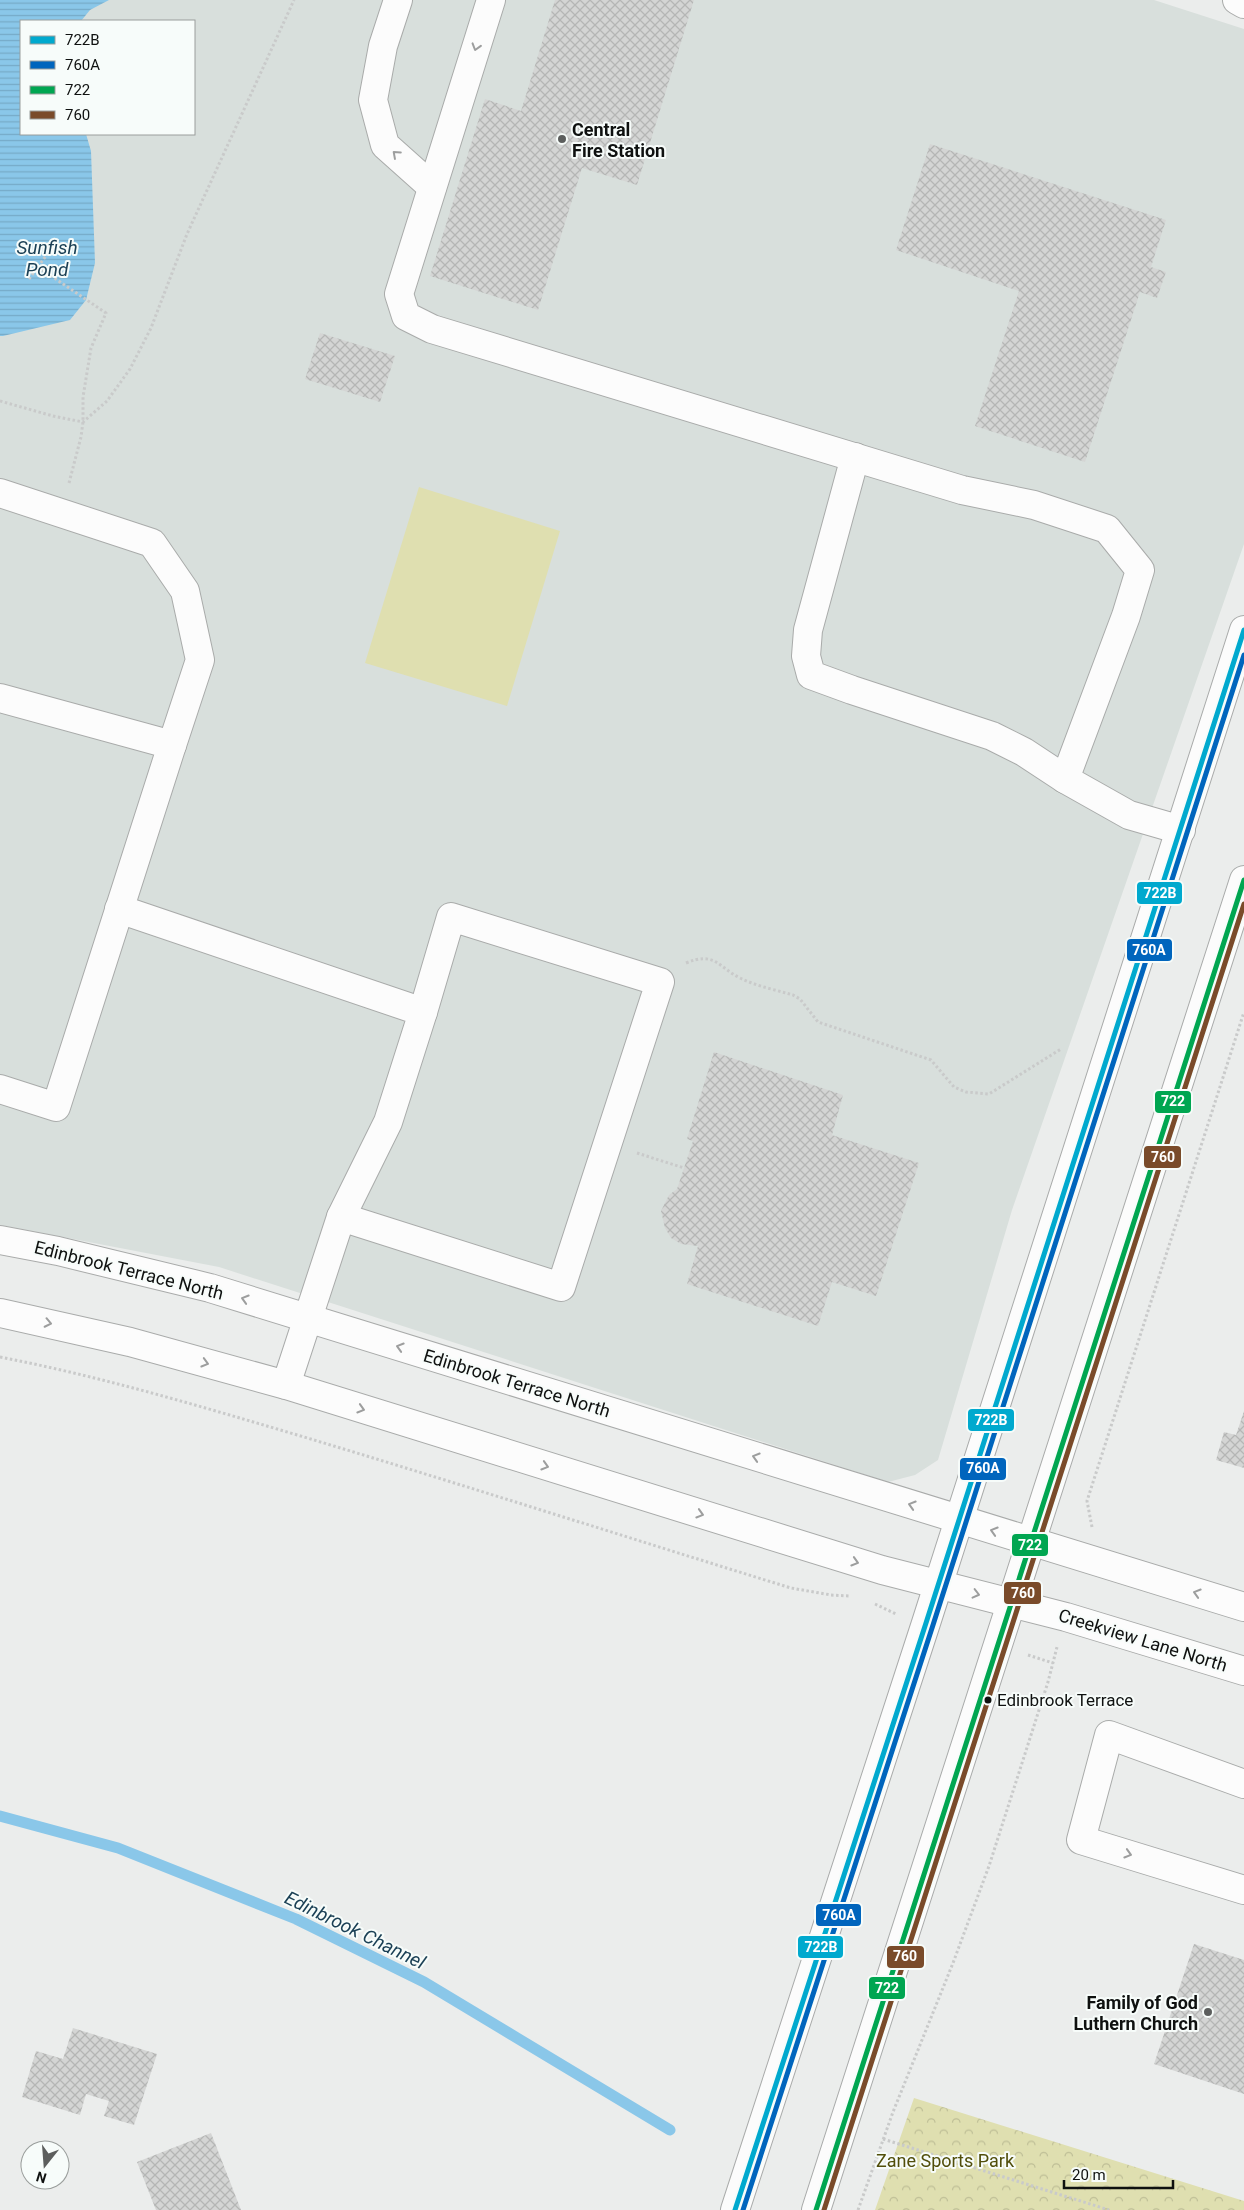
<svg xmlns="http://www.w3.org/2000/svg" width="1244" height="2210" font-family="Roboto,sans-serif">
	<defs>
		<pattern id="forest-crowns" width="20" height="18" patternUnits="userSpaceOnUse" patternTransform="scale(1.25)"><rect width="20" height="18" fill="#dfdfb0"/><path d="M2 6a3 3 0 1 1 6 0M12 15a3 3 0 1 1 6 0" fill="none" stroke="#bebe96"/></pattern>
		<pattern id="water-rules" width="6" height="5" patternUnits="userSpaceOnUse" patternTransform="scale(1.25)"><rect width="6" height="5" fill="#8ac7e9"/><path d="M0 2.5h6" fill="none" stroke="#76aac7"/></pattern>
		<pattern id="building-cross-hatch" width="8" height="8" patternUnits="userSpaceOnUse" patternTransform="scale(1.25)"><rect width="8" height="8" fill="#d4d5d4"/><path d="M0 0l8 8M0 8l8-8" fill="none" stroke="#b5b6b5"/></pattern>
	</defs>
	<rect width="100%" height="100%" fill="#ebedec"/>
	<path fill="#d8dfdc" fill-rule="evenodd" d="M0,0H1154L1244,29V544L1012,1210L938,1460L915,1475L888,1482L219,1267L0,1225ZM21,21H194V134H21Z"/>
	<path fill="url(#forest-crowns)" d="M914,2098L1244,2201V2210H875Z"/>
	<path fill="#dfdfb0" d="M419,487L560,531L507,706L365,663Z"/>
	<path fill="url(#water-rules)" d="M0,0H109L90,10L81,21H21V134H86L91,151L95,263L86,300L70,320L3,336H0Z"/>
	<g fill="none" stroke-linecap="round" stroke-linejoin="round">
		<path stroke="#8ac7e9" stroke-width="11" d="M0,1816L118,1848L296,1919L424,1982L670,2130"/>
	</g>
	<g fill="url(#building-cross-hatch)">
		<path d="M555,0H694L637,185L582,168L538,310L430,276L485,99L521,111Z"/>
		<path d="M930,144L1166,220L1151,267L1166,272L1157,298L1140,292L1085,462L975,426L1019,291L896,250Z"/>
		<path d="M320,333L395,356L380,402L305,379Z"/>
		<path d="M714,1052L843,1095L832,1135L919,1163L876,1296L832,1282L818,1326L687,1284L698,1246L681,1244L671,1238L665,1228L661,1211L669,1195L677,1189L693,1141L687,1139Z"/>
		<path d="M1244,1411V1468L1216,1460L1224,1432L1236,1435Z"/>
		<path d="M1194,1944L1244,1960V2094L1154,2064Z"/>
		<path d="M73,2028L157,2054L134,2125L104,2116L109,2101L86,2094L80,2115L22,2097L36,2051L63,2059Z"/>
		<path d="M211,2133L241,2210H156L137,2162Z"/>
	</g>
	<g fill="none" stroke-linecap="round" stroke-linejoin="round">
		<defs>
			<g id="minor">
				<path d="M398,0L383,46L373,100L385,145L432,187"/>
				<path d="M491,0L399,294L406,316L432,329L962,490L1034,505L1107,529L1140,570L1126,616L1065,779L1129,815L1181,830"/>
				<path d="M855,457L808,630L806,656L811,675L852,690L992,736L1024,752L1065,779"/>
				<path d="M0,493L152,543L185,591L200,660L172,745"/>
				<path d="M0,698L172,745L56,1107L0,1089"/>
				<path d="M119,909L423,1012L388,1122L341,1217L286,1385"/>
				<path d="M341,1217L561,1287L660,982L451,917L423,1012"/>
				<path d="M0,1240L58,1251L210,1288L1244,1607"/>
				<path d="M0,1313L130,1342L286,1385L882,1570L1066,1617L1244,1671"/>
				<path d="M1244,1784L1109,1735L1081,1840L1244,1890"/>
			</g>
			<g id="major">
				<path d="M1237,0L1244,4"/>
				<path d="M735,2210L926,1623L1244,630"/>
				<path d="M816,2210L1244,880"/>
			</g>
		</defs>
		<use href="#minor" stroke="#a9abaa" stroke-width="30"/>
		<use href="#major" stroke="#a9abaa" stroke-width="30"/>
		<g stroke="#c9caca" stroke-width="3" stroke-dasharray="2.5 2.5" stroke-linecap="butt">
			<path d="M38,267L106,313L91,348L83,397V422L81,437L69,483"/>
			<path d="M29,279L48,253"/>
			<path d="M0,401L53,416L83,422L107,401L130,369L151,328L187,234L294,0"/>
			<path d="M686,963C715,951 718,967 740,978C756,986 776,990 793,995L800,999L818,1022L931,1060L954,1087L966,1092L989,1094L1061,1049"/>
			<path d="M637,1153L684,1168"/>
			<path d="M0,1357C103,1377 203,1407 304,1437C467,1486 629,1538 791,1588L831,1595L850,1596"/>
			<path d="M1092,1527L1087,1501L1244,1012"/>
			<path d="M875,1604L896,1614"/>
			<path d="M1028,1655L1053,1663"/>
			<path d="M883,2139L1109,2210"/>
			<path d="M858,2210L893,2112L953,1963L989,1866L1048,1682L1057,1647"/>
		</g>
		<use href="#minor" stroke="#fcfcfc" stroke-width="28"/>
		<use href="#major" stroke="#fcfcfc" stroke-width="28"/>
		<defs>
			<path id="bus-1" d="M735,2210L926,1623L1244,630"/>
			<path id="bus-2" d="M743,2210L933,1625L1244,655"/>
			<path id="bus-3" d="M816,2210L1244,880"/>
			<path id="bus-4" d="M824,2210L1244,904"/>
		</defs>
		<use href="#bus-1" stroke="#f7fcfa" stroke-width="9"/>
		<use href="#bus-2" stroke="#f7fcfa" stroke-width="9"/>
		<use href="#bus-3" stroke="#f7fcfa" stroke-width="9"/>
		<use href="#bus-4" stroke="#f7fcfa" stroke-width="9"/>
		<use href="#bus-1" stroke="#00a9ce" stroke-width="5"/>
		<use href="#bus-2" stroke="#0065bd" stroke-width="5"/>
		<use href="#bus-3" stroke="#00a651" stroke-width="5"/>
		<use href="#bus-4" stroke="#7a4b2a" stroke-width="5"/>
	</g>
	<defs><path id="oneway-chevron" d="M-2-3.5L2.5 0L-2 3.5" fill="none" stroke-width="1.6" stroke-linecap="round" stroke-linejoin="round" transform="scale(1.25)"/></defs>
	<g stroke="#9d9e9e">
		<use href="#oneway-chevron" transform="translate(476 47) rotate(107)"/>
		<use href="#oneway-chevron" transform="translate(396 154) rotate(-138)"/>
		<use href="#oneway-chevron" transform="translate(245 1299) rotate(-163)"/>
		<use href="#oneway-chevron" transform="translate(48 1323) rotate(12)"/>
		<use href="#oneway-chevron" transform="translate(400 1347) rotate(-163)"/>
		<use href="#oneway-chevron" transform="translate(205 1363) rotate(16)"/>
		<use href="#oneway-chevron" transform="translate(361 1409) rotate(17)"/>
		<use href="#oneway-chevron" transform="translate(756 1457) rotate(-163)"/>
		<use href="#oneway-chevron" transform="translate(545 1466) rotate(17)"/>
		<use href="#oneway-chevron" transform="translate(912 1505) rotate(-163)"/>
		<use href="#oneway-chevron" transform="translate(700 1514) rotate(17)"/>
		<use href="#oneway-chevron" transform="translate(994 1531) rotate(-163)"/>
		<use href="#oneway-chevron" transform="translate(855 1562) rotate(17)"/>
		<use href="#oneway-chevron" transform="translate(1197 1593) rotate(-163)"/>
		<use href="#oneway-chevron" transform="translate(976 1594) rotate(14)"/>
		<use href="#oneway-chevron" transform="translate(1128 1854) rotate(17)"/>
	</g>
	<g fill="#5c5e5d" stroke="#f7fcfa" stroke-width="2">
		<circle cx="562" cy="139" r="5"/>
		<circle cx="1208" cy="2012" r="5"/>
	</g>
	<circle fill="#0f1110" stroke="#f7fcfa" stroke-width="2" cx="988" cy="1700" r="4.5"/>
	<g text-anchor="middle" dominant-baseline="central" stroke-width="4" stroke-linejoin="round" paint-order="stroke">
		<g font-size="17" fill="#0f1110" stroke="#f7fcfa" text-anchor="start">
			<text x="997" y="1700">Edinbrook Terrace</text>
		</g>
		<g font-size="18" font-weight="bold" fill="#0f1110" stroke="#f7fcfa" text-anchor="start">
			<text x="572" y="129">Central<tspan x="572" dy="21">Fire Station</tspan></text>
			<text x="1198" y="2002" text-anchor="end">Family of God<tspan x="1198" dy="21">Luthern Church</tspan></text>
		</g>
		<g font-size="18" fill="#0f1110" stroke="#f7fcfa">
			<text transform="translate(129 1270) rotate(14)">Edinbrook Terrace North</text>
			<text transform="translate(517 1383) rotate(17)">Edinbrook Terrace North</text>
			<text transform="translate(1143 1640) rotate(17)">Creekview Lane North</text>
		</g>
		<g font-size="18" fill="#514e0a" stroke="#f7fcfa">
			<text x="945" y="2160">Zane Sports Park</text>
		</g>
		<g font-size="19" font-style="italic" fill="#1b4055" stroke="#f7fcfa">
			<text x="47" y="247">Sunfish<tspan x="47" dy="22">Pond</tspan></text>
			<text transform="translate(355 1930) rotate(26)">Edinbrook Channel</text>
		</g>
	</g>
	<g stroke="#f7fcfa" stroke-width="2">
		<rect x="1136" y="881" width="47" height="24" rx="5" fill="#00a9ce"/>
		<rect x="1126" y="938" width="47" height="24" rx="5" fill="#0065bd"/>
		<rect x="1154" y="1090" width="38" height="24" rx="5" fill="#00a651"/>
		<rect x="1143" y="1145" width="39" height="24" rx="5" fill="#7a4b2a"/>
		<rect x="967" y="1408" width="48" height="24" rx="5" fill="#00a9ce"/>
		<rect x="959" y="1457" width="48" height="24" rx="5" fill="#0065bd"/>
		<rect x="1011" y="1533" width="38" height="24" rx="5" fill="#00a651"/>
		<rect x="1003" y="1581" width="39" height="24" rx="5" fill="#7a4b2a"/>
		<rect x="815" y="1903" width="47" height="24" rx="5" fill="#0065bd"/>
		<rect x="797" y="1935" width="47" height="24" rx="5" fill="#00a9ce"/>
		<rect x="886" y="1945" width="39" height="24" rx="5" fill="#7a4b2a"/>
		<rect x="868" y="1976" width="38" height="24" rx="5" fill="#00a651"/>
	</g>
	<g font-size="14" text-anchor="middle" font-weight="bold" fill="#fff">
		<text x="1160" y="898">722B</text>
		<text x="1149" y="955">760A</text>
		<text x="1173" y="1106">722</text>
		<text x="1163" y="1162">760</text>
		<text x="991" y="1425">722B</text>
		<text x="983" y="1473">760A</text>
		<text x="1030" y="1550">722</text>
		<text x="1023" y="1598">760</text>
		<text x="839" y="1920">760A</text>
		<text x="821" y="1952">722B</text>
		<text x="905" y="1961">760</text>
		<text x="887" y="1993">722</text>
	</g>
	<rect x="20" y="20" width="175" height="115" fill="#f7fcfa" stroke="#9a9e9c"/>
	<rect x="30" y="36" width="25" height="8" fill="#00a9ce" stroke="#9a9e9c"/>
	<text x="65" y="45" font-size="15" fill="#0f1110">722B</text>
	<rect x="30" y="61" width="25" height="8" fill="#0065bd" stroke="#9a9e9c"/>
	<text x="65" y="70" font-size="15" fill="#0f1110">760A</text>
	<rect x="30" y="86" width="25" height="8" fill="#00a651" stroke="#9a9e9c"/>
	<text x="65" y="95" font-size="15" fill="#0f1110">722</text>
	<rect x="30" y="111" width="25" height="8" fill="#7a4b2a" stroke="#9a9e9c"/>
	<text x="65" y="120" font-size="15" fill="#0f1110">760</text>
	<g transform="translate(45 2165) rotate(197)"><circle r="24" fill="#f7fcfa" stroke="#9a9e9c"/>
	<path d="M0-4L9 19L0 12L-9 19Z" fill="#5c5e5d"/>
	<text y="-8" font-size="14" font-weight="bold" text-anchor="middle" fill="#0f1110">N</text>
	</g>
	<path d="M1064 2180v8h109v-8" fill="none" stroke="#0f1110" stroke-width="2.5"/>
	<text x="1072" y="2180" font-size="15" fill="#0f1110" stroke="#f7fcfa" stroke-width="4" paint-order="stroke">20 m</text>
</svg>
